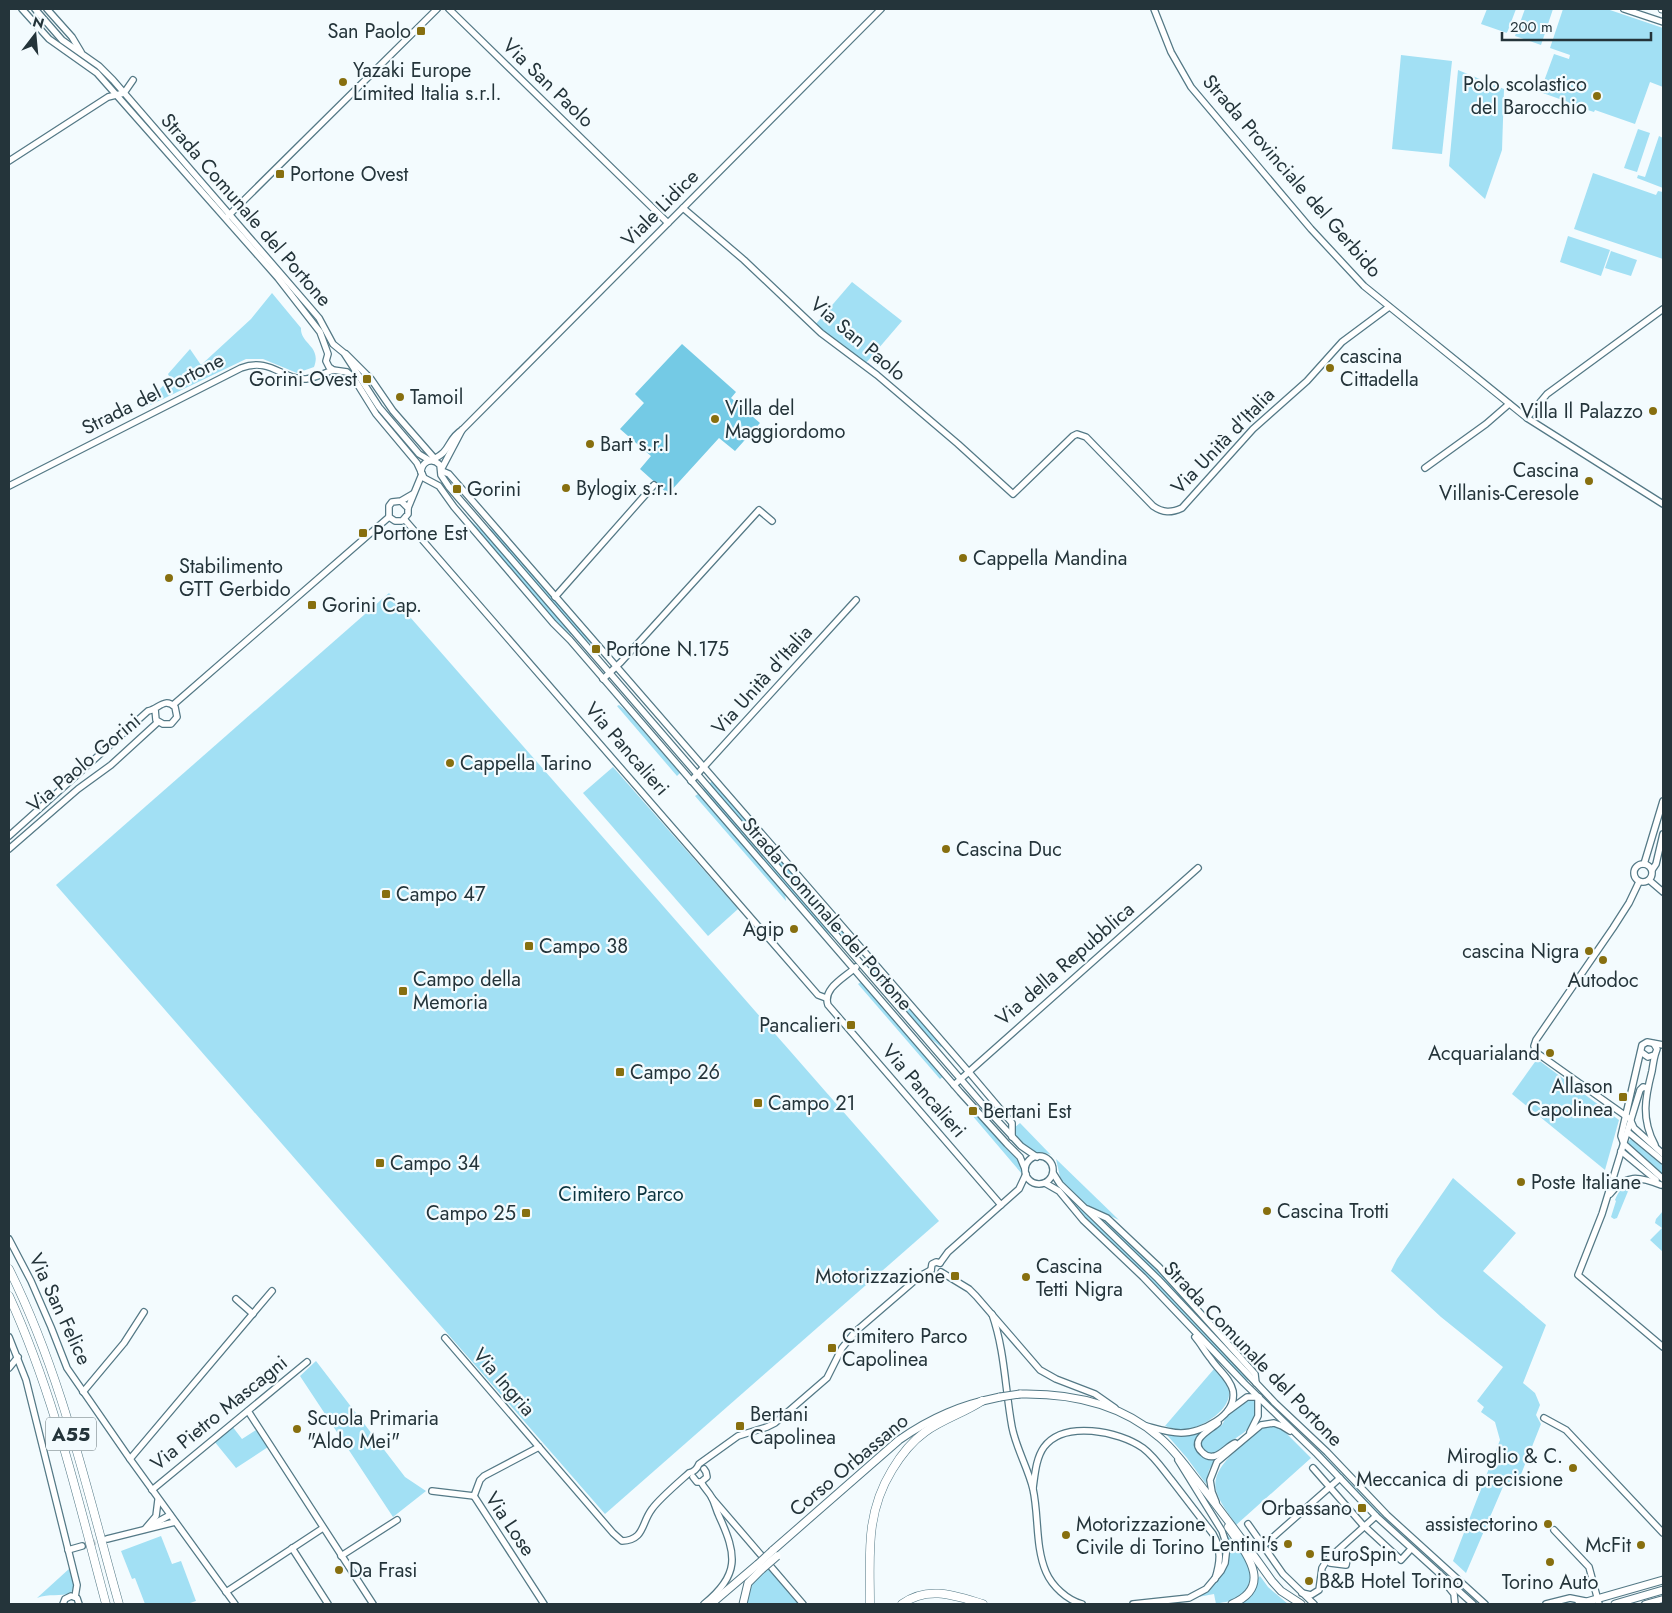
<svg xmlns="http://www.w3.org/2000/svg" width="1672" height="1613" font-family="Jost,sans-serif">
	<rect width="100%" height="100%" fill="#f3fbfe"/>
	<g fill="#a2e0f4">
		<path d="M1487,9H1516L1507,33L1481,24Z"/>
		<path d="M1525,9H1553L1541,45L1515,36Z"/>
		<path d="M1563,9H1607L1663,28V87L1650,82L1635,124L1595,110L1594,112L1572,105L1570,110L1566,109L1568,102L1540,92L1554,54L1569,59L1570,55L1550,48Z"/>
		<path d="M1401,55L1452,61L1442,154L1392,149Z"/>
		<path d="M1458,70L1504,89L1502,150L1485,199L1449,166Z"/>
		<path d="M1638,129L1650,133L1637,172L1624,168Z"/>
		<path d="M1659,136L1663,138V188L1637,178L1638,175L1645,177Z"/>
		<path d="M1593,173L1656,195L1658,191L1663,192V259L1574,229Z"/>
		<path d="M1568,236L1610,250L1601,276L1560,262Z"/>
		<path d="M1611,251L1637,260L1631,276L1605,268Z"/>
		<path d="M852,282L902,321L866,363L815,325Z"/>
		<path d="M272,293L301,328C300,344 322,346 314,367L297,373L263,359H246L142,409L141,407L161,388L170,378L168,374L190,349L201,365L251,319Z"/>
		<path d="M452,500L469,519L488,536L572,634L571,635L555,620Z"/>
		<path d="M486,526L496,532L595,646L594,647L582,636Z"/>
		<path d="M389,593L939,1221L605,1514L56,885Z"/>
		<path d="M619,705L626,711L680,773L677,776L617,706Z"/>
		<path d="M613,767L738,909L708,936L583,793Z"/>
		<path d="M712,781L858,949L856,950L841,933L830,923L709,784Z"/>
		<path d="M705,787L835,937L834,938L818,924L705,793L703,789Z"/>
		<path d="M698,794L785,894L786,901L695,796Z"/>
		<path d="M876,969L942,1046L941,1047L930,1038L873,972Z"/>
		<path d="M861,982L944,1076L940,1079L858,984Z"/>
		<path d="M1537,1059L1619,1120L1605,1170L1512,1094Z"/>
		<path d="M974,1111L1004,1146L1019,1159L1022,1174L971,1114Z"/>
		<path d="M1020,1123L1051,1155C1045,1152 1041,1153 1035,1152C1024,1149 1015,1138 1014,1128Z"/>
		<path d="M1631,1139L1663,1166V1176L1627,1143Z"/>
		<path d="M1056,1159L1119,1220L1085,1204L1061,1181Z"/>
		<path d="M1453,1178L1516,1233L1483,1271L1546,1325L1523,1383L1535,1393L1540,1405L1536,1415L1541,1424L1518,1482H1505L1466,1573L1453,1561L1500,1440L1495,1422L1481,1412L1484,1407L1477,1401L1503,1367L1441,1317L1391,1271L1397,1259Z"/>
		<path d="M1636,1182L1640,1183L1639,1187L1631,1184L1617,1218L1614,1219L1611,1217L1616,1201L1615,1200C1619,1189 1625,1185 1636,1182Z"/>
		<path d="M1066,1195L1162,1287L1249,1379L1246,1382L1159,1289L1080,1213Z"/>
		<path d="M1663,1211V1252L1650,1240L1662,1228L1655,1223L1656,1219Z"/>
		<path d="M1096,1214L1106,1218L1160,1271L1227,1346L1226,1347L1166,1284Z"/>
		<path d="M316,1361L405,1477L426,1491L393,1517L300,1376Z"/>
		<path d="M1214,1369C1220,1375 1228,1383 1229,1392C1231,1409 1203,1427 1188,1429C1180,1430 1172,1429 1165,1426Z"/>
		<path d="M1255,1399L1256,1400C1256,1406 1257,1414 1254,1419C1249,1431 1241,1434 1232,1441C1225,1446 1211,1463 1203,1449C1200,1445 1201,1442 1202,1438L1222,1425L1226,1417L1242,1403Z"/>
		<path d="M232,1426L242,1439L256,1430L268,1447L236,1468L214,1441Z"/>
		<path d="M1267,1427H1275L1282,1429L1311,1458L1236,1525C1229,1514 1219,1502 1216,1490C1210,1466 1245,1444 1261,1429Z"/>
		<path d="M1201,1432L1198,1437V1448L1216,1459L1209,1470L1206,1484L1187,1458L1167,1435H1187Z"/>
		<path d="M1316,1447L1381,1515L1472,1598L1471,1600L1378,1516L1314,1448Z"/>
		<path d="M1226,1533C1236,1547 1257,1566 1249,1585C1246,1591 1242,1597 1236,1599C1230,1602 1222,1602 1216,1604L1214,1594L1198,1597C1222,1581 1233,1563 1226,1533Z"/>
		<path d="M161,1536L172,1564L181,1561L196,1601L187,1604H145L135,1578L132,1579L121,1551Z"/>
		<path d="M70,1568L74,1585L71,1593C60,1597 49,1593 37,1598Z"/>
		<path d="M768,1568L800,1604H747C747,1587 756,1578 768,1568Z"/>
		<path d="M1260,1576L1268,1587L1288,1604H1239C1248,1598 1255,1589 1258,1578Z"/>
	</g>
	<path fill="#74cae5" d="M682,344L736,392L731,398L760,423L735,451L719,438L668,494L640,469L651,456L620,429L644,403L635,394Z"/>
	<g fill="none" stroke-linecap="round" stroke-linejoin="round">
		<path stroke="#97a8e6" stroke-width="1" d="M868,363L893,385"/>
		<path stroke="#cad3d7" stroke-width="5.5" stroke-dasharray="5.5 3" stroke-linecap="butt" d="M82,1546L104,1540"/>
		<defs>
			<g id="minor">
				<path d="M22,9L49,39L97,73L278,278L320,332L328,354L326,361L329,367L333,370L347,372L353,377L376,414L417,463L424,478L439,486L454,507L553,623L570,640L960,1092L1007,1144L1020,1157L1025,1169"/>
				<path d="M35,9L62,40L99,66L113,80L307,304L319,318L333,344L344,353L379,407L419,454L429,460"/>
				<path d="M47,9L72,37L81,52"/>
				<path d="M449,9L668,223"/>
				<path d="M1154,9L1171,52L1191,87L1311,229L1364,286L1527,418L1663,504"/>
				<path d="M1624,9L1663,22"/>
				<path d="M9,161L108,97L124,93L133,80"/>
				<path d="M683,208L744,260L821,333L877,375L958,444L1013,494L1073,436L1077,434L1086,437L1153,506C1163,513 1171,513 1182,508L1253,429L1307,381L1342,342L1389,307"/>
				<path d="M228,216L437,9"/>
				<path d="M346,354L371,379L393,411L435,459"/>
				<path d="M1527,418L1547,394L1663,309"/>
				<path d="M431,460C452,452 446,440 462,430L881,9"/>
				<path d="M442,468L462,430"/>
				<path d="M1425,468L1486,424L1509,404"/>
				<path d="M442,471L449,474L968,1071L1012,1123V1137"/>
				<path d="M421,472C422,461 432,457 440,465L441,475L449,487L983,1105L1021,1146L1037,1157"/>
				<path d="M9,486L241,368C271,357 282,380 306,379C315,378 325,373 333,370"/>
				<path d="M401,501L408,508V514L402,521H395L389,517V506L392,502L401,501L413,494"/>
				<path d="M408,508L422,474"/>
				<path d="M405,520L818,995L826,998"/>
				<path d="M555,597L654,485"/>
				<path d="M603,679L621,662L759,510L772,521"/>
				<path d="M173,705L389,517"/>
				<path d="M691,781L856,600"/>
				<path d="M9,836L148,711C159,709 164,697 175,707L177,717L171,724H163L156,720L155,709"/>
				<path d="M9,849L78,789L111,765L158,722"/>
				<circle cx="1643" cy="873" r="9"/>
				<path d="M1644,864L1663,801"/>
				<path d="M1652,870L1656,864L1663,834"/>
				<path d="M1649,880L1663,892"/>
				<path d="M1639,882L1629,903L1613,928L1536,1040L1534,1046L1537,1053L1630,1119L1634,1128L1663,1154"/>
				<path d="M856,967C846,977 822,988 828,1005L1001,1205"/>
				<path d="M1654,1044L1657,1049L1656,1052C1654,1057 1653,1065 1652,1071C1645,1098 1641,1119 1655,1145"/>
				<path d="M1663,1045L1647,1042L1642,1045L1621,1136L1624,1144L1663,1179"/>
				<path d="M1641,1052L1648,1057L1654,1055"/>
				<path d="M954,1085L1198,868"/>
				<path d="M1647,1088L1643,1087L1640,1090L1602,1214L1578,1275L1663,1347"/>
				<path d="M1628,1132L1663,1161"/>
				<path d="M1621,1151L1656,1180"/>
				<circle cx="1039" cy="1170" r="14"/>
				<path d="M1053,1173L1060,1184L1158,1279L1275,1403L1327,1452L1387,1515L1485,1604"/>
				<path d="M1045,1183L1059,1191L1083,1220L1143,1277L1244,1383L1317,1454L1376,1516L1473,1604"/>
				<path d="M1610,1194C1626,1174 1638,1176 1661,1185"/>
				<path d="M1087,1209L1107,1218L1159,1267L1255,1374L1256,1383"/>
				<path d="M9,1239L31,1281L51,1327L67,1368L130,1459L235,1604"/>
				<path d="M940,1263L948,1252L1019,1189L1026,1174"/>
				<path d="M931,1270L932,1264L936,1262L940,1263"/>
				<path d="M941,1272L969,1289L976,1296L1040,1370L1056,1379L1095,1394L1115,1408"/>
				<path d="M236,1299L253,1314"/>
				<path d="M992,1314C1005,1351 1005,1389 1012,1427C1016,1448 1028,1468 1033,1489C1039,1516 1035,1546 1046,1572C1052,1586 1067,1600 1082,1604"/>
				<path d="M9,1337L26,1380L77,1585L75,1597"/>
				<path d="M445,1338L613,1533L622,1541C645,1540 641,1523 652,1509C659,1499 679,1482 689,1473C694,1472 697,1469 699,1464L738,1436L767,1427L775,1423L827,1378L842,1348L855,1332L920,1276L931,1270"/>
				<path d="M9,1368L18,1357"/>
				<path d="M83,1392L124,1343L144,1312"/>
				<path d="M248,1411L373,1604"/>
				<path d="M1228,1411L1247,1397H1259"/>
				<path d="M1544,1418L1566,1430L1663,1533"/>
				<path d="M1218,1423C1209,1431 1188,1440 1203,1453C1206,1456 1211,1457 1215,1456C1222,1454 1228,1446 1235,1443"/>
				<path d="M1146,1426C1157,1429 1169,1433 1181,1433C1201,1433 1237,1416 1233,1391C1230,1378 1218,1370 1211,1359C1205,1352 1201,1344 1195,1337"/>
				<path d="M1250,1432L1258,1416V1397"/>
				<path d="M130,1459L272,1291"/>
				<path d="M1313,1468L1362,1524L1401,1560L1411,1549"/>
				<path d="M693,1477L697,1482H701"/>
				<path d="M701,1482C704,1488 709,1492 712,1498C715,1504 716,1510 719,1516C737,1555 740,1575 704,1604"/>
				<path d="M701,1482L707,1477L706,1472L704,1469"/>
				<path d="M1033,1488C1035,1474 1036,1458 1044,1447C1064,1420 1119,1431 1143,1448C1155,1457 1164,1471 1173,1482C1187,1500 1200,1517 1213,1534C1222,1550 1220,1563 1215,1579"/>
				<path d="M152,1490L307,1362"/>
				<path d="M432,1491L474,1496"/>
				<path d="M474,1496L544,1604"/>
				<path d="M474,1496L480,1480L484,1476L539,1447"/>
				<path d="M712,1498L803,1604"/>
				<path d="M1216,1502L1212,1492L1210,1480L1217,1462L1261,1425L1274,1423L1282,1426L1290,1431"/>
				<path d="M1248,1524L1283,1574L1314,1604"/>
				<path d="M150,1526L170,1515"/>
				<path d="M145,1529L156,1516L158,1500"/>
				<path d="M1554,1530L1589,1567L1599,1604"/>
				<path d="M107,1539L175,1522"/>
				<path d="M1263,1546L1340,1478"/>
				<path d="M292,1548L328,1604"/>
				<path d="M68,1550L82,1546"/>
				<path d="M1338,1550L1347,1560L1346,1565L1330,1563L1327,1560L1376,1516"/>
				<path d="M341,1556L397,1520"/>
				<path d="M1446,1584L1454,1594L1455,1604"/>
				<path d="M226,1592L323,1528"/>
				<path d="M1302,1593L1311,1595L1319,1590L1322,1568L1327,1560"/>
				<path d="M63,1604L65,1599L71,1596L77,1598L79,1604"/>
				<path d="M1133,1604L1189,1598L1206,1589L1221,1571L1225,1563L1227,1546L1222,1531L1178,1460"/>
				<path d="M1546,1604L1570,1598L1585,1601"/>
				<path d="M1645,1604L1663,1599"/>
			</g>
			<g id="major">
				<path d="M1662,9H1663"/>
				<path d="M1020,1394C1070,1393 1120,1403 1159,1437C1175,1450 1186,1467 1199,1483C1224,1515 1248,1547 1272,1581L1281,1591L1301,1604"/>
				<path d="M1228,1527C1245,1552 1275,1586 1232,1604"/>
				<path d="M772,1551L899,1440C932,1417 961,1405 1000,1397"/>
				<path d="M711,1604L758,1564"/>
				<path d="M743,1604L748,1583L762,1569"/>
				<path d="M1579,1604L1663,1580"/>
				<path d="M1615,1604L1663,1590"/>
			</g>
			<g id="highway">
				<path d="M9,1269C62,1375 87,1491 119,1604"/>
				<path d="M9,1296C54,1394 78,1500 106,1604"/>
				<path d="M870,1604C870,1555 865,1514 892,1470C901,1455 911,1442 925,1432C943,1419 964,1413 982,1401"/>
				<path d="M902,1604C928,1585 956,1596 983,1604"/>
			</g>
		</defs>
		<use href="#minor" stroke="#547986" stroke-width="8"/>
		<use href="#major" stroke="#547986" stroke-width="9"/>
		<use href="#highway" stroke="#547986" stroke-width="9"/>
		<use href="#minor" stroke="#fff" stroke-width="5.5"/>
		<use href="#major" stroke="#fff" stroke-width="7"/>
		<use href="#highway" stroke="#fff" stroke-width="8"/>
		<defs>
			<g id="major-bridge">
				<path d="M1000,1397L1020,1394"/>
				<path d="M758,1564L772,1551"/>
				<path d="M762,1569L777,1556"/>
			</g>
		</defs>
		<use href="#major-bridge" stroke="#547986" stroke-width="9" stroke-linecap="butt"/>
		<use href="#major-bridge" stroke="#fff" stroke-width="7"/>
	</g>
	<g fill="#876f0f" stroke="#f3fbfe" stroke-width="2">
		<rect x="416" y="26" width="10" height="10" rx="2.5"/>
		<circle cx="343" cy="82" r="5"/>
		<circle cx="1597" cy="96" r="5"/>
		<rect x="275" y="169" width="10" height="10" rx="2.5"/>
		<circle cx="1330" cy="368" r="5"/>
		<rect x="362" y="374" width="10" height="10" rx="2.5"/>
		<circle cx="400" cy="397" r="5"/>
		<circle cx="1653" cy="411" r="5"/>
		<circle cx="715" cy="419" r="5"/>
		<circle cx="590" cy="444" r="5"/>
		<circle cx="1589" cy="481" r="5"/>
		<circle cx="566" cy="488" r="5"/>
		<rect x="452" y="484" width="10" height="10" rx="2.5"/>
		<rect x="358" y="528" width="10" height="10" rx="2.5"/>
		<circle cx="963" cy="558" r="5"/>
		<circle cx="169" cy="578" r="5"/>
		<rect x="307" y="600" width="10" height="10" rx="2.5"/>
		<rect x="591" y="644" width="10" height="10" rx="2.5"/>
		<circle cx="450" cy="763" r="5"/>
		<circle cx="946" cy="849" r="5"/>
		<rect x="381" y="889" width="10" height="10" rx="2.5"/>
		<circle cx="794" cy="929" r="5"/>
		<rect x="524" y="941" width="10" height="10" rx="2.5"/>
		<circle cx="1589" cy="951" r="5"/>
		<circle cx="1603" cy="960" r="5"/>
		<rect x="398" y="986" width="10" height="10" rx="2.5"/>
		<rect x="846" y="1020" width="10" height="10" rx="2.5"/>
		<circle cx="1550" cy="1053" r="5"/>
		<rect x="615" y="1067" width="10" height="10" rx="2.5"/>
		<rect x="1618" y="1092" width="10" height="10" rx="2.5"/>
		<rect x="753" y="1098" width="10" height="10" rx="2.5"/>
		<rect x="968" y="1106" width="10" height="10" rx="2.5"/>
		<rect x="375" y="1158" width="10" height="10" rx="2.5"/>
		<circle cx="1521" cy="1182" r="5"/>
		<circle cx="1267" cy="1211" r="5"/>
		<rect x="521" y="1208" width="10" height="10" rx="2.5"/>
		<rect x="950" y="1271" width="10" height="10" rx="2.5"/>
		<circle cx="1026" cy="1277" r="5"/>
		<rect x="827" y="1343" width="10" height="10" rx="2.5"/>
		<rect x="735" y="1421" width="10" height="10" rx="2.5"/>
		<circle cx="297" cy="1429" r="5"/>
		<circle cx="1573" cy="1468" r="5"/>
		<rect x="1357" y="1503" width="10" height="10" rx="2.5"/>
		<circle cx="1548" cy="1524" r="5"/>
		<circle cx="1066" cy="1535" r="5"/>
		<circle cx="1288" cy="1544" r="5"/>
		<circle cx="1641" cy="1545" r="5"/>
		<circle cx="1310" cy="1554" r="5"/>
		<circle cx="1550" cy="1562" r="5"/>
		<circle cx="339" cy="1570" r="5"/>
		<circle cx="1309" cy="1581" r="5"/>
	</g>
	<g text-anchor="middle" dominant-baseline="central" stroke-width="4.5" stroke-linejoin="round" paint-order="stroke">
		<rect fill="#f3fbfe" stroke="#627075" stroke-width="1" x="46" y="1417.5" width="50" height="33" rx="4"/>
		<g font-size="19" font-weight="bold" fill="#24343a">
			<text x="71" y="1434">A55</text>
		</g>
		<g font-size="20" fill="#24343a" stroke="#f3fbfe" text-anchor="start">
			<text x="411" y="31" text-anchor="end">San Paolo</text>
			<text x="353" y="70">Yazaki Europe<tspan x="353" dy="23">Limited Italia s.r.l.</tspan></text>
			<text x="1587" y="84" text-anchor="end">Polo scolastico<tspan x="1587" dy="23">del Barocchio</tspan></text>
			<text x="290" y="174">Portone Ovest</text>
			<text x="1340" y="356">cascina<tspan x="1340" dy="23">Cittadella</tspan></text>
			<text x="357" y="379" text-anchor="end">Gorini Ovest</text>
			<text x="410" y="397">Tamoil</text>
			<text x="725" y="408">Villa del<tspan x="725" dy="23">Maggiordomo</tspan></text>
			<text x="1643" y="411" text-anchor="end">Villa Il Palazzo</text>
			<text x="600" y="444">Bart s.r.l</text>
			<text x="1579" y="470" text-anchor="end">Cascina<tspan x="1579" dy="23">Villanis-Ceresole</tspan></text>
			<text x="576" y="488">Bylogix s.r.l.</text>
			<text x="467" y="489">Gorini</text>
			<text x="373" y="533">Portone Est</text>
			<text x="973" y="558">Cappella Mandina</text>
			<text x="179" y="566">Stabilimento<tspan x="179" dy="23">GTT Gerbido</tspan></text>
			<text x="322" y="605">Gorini Cap.</text>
			<text x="606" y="649">Portone N.175</text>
			<text x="460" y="763">Cappella Tarino</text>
			<text x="956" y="849">Cascina Duc</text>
			<text x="396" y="894">Campo 47</text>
			<text x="784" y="929" text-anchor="end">Agip</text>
			<text x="539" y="946">Campo 38</text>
			<text x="1579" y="951" text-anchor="end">cascina Nigra</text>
			<text x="413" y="979">Campo della<tspan x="413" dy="23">Memoria</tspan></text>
			<text x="1603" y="980" text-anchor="middle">Autodoc</text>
			<text x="841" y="1025" text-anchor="end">Pancalieri</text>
			<text x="1540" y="1053" text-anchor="end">Acquarialand</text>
			<text x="630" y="1072">Campo 26</text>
			<text x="1613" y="1086" text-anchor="end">Allason<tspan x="1613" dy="23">Capolinea</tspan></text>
			<text x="768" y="1103">Campo 21</text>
			<text x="983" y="1111">Bertani Est</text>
			<text x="390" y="1163">Campo 34</text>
			<text x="1531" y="1182">Poste Italiane</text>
			<text x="1277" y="1211">Cascina Trotti</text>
			<text x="516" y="1213" text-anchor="end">Campo 25</text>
			<text x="1036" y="1266">Cascina<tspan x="1036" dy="23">Tetti Nigra</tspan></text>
			<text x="945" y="1276" text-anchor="end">Motorizzazione</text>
			<text x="842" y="1336">Cimitero Parco<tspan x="842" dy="23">Capolinea</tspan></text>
			<text x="750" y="1414">Bertani<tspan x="750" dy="23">Capolinea</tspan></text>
			<text x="307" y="1418">Scuola Primaria<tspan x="307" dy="23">"Aldo Mei"</tspan></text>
			<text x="1563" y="1456" text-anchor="end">Miroglio &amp; C.<tspan x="1563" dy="23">Meccanica di precisione</tspan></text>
			<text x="1352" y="1508" text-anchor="end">Orbassano</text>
			<text x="1076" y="1524">Motorizzazione<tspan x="1076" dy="23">Civile di Torino</tspan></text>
			<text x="1538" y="1524" text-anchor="end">assistectorino</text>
			<text x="1278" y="1544" text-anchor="end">Lentini's</text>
			<text x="1631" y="1545" text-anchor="end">McFit</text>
			<text x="1320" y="1554">EuroSpin</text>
			<text x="349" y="1570">Da Frasi</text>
			<text x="1319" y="1581">B&amp;B Hotel Torino</text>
			<text x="1550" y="1582" text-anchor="middle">Torino Auto</text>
		</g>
		<g font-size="20" fill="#24343a" stroke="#f3fbfe">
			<text transform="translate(548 83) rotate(44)">Via San Paolo</text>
			<text transform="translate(1292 176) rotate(49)">Strada Provinciale del Gerbido</text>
			<text transform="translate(660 208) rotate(-45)">Viale Lidice</text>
			<text transform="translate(246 210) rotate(49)">Strada Comunale del Portone</text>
			<text transform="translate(858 339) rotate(40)">Via San Paolo</text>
			<text transform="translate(153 394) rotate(-27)">Strada del Portone</text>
			<text transform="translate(1223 441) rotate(-46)">Via Unità d'Italia</text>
			<text transform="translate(762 680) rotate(-48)">Via Unità d'Italia</text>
			<text transform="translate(627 749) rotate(49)">Via Pancalieri</text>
			<text transform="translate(84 763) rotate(-40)">Via Paolo Gorini</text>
			<text transform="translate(827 914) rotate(49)">Strada Comunale del Portone</text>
			<text transform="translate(1065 964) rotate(-41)">Via della Repubblica</text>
			<text transform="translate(924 1091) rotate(49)">Via Pancalieri</text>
			<text transform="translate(60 1309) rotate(65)">Via San Felice</text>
			<text transform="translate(1253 1354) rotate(46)">Strada Comunale del Portone</text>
			<text transform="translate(504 1382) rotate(49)">Via Ingria</text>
			<text transform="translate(219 1413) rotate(-39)">Via Pietro Mascagni</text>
			<text transform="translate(849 1465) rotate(-40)">Corso Orbassano</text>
			<text transform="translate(510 1524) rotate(56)">Via Lose</text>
		</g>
		<g font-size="20" fill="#0a343f" stroke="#f3fbfe">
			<text x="621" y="1194">Cimitero Parco</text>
		</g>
	</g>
	<rect width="1672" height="1613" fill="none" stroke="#24343a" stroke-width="20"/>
	<g transform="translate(35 35) rotate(16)" stroke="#f3fbfe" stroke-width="4" paint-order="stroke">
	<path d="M0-4L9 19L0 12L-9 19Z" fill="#24343a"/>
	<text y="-8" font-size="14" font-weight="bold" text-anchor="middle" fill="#24343a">N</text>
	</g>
	<path d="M1502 32v8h149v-8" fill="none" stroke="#24343a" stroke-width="2.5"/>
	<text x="1510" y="32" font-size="15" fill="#24343a" stroke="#f3fbfe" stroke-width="4" paint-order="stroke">200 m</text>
</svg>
